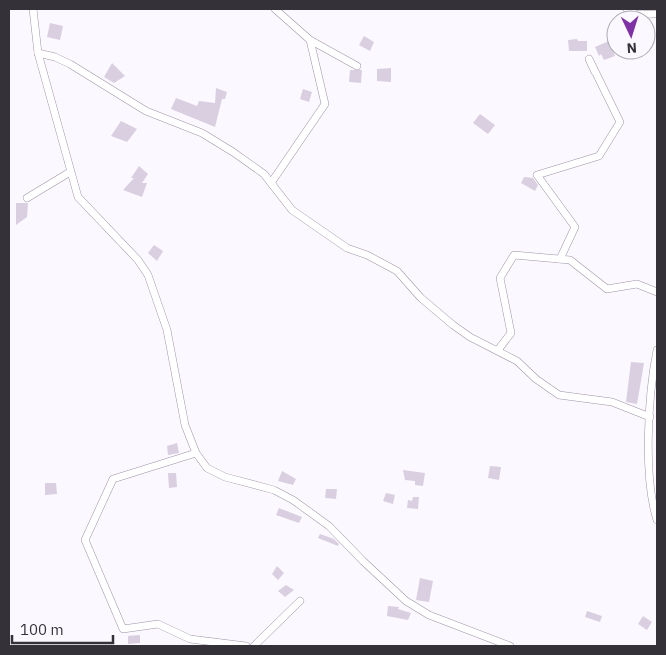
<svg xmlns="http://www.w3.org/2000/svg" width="666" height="655" font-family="'IBM Plex Sans',sans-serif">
	<rect width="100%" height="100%" fill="#fcf8ff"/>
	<g fill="#d9cfe0">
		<path d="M50,23L63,26L60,40L47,37Z"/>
		<path d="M364,36L374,42L370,51L359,45Z"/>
		<path d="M577,39L578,41H587V51H569L568,40Z"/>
		<path d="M609,41L615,56L604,60L601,54L599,56L595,47Z"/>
		<path d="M112,63L125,76L114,83L104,77Z"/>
		<path d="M391,68V82L377,81V69Z"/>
		<path d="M350,70H362L361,83L349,82Z"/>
		<path d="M216,88L227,92L225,99H222L215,127L171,109L176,98L197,106L199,101L215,103Z"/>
		<path d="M303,89L312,92L309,102L300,99Z"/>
		<path d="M480,114L495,125L488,134L473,123Z"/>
		<path d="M121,121L137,129L127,142L111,136Z"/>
		<path d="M139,166L148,174L142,183H147L142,197L123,190L134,178H131Z"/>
		<path d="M524,177L533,178L538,185L535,191L521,183Z"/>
		<path d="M16,203H28L27,217L16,225Z"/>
		<path d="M154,245L163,251L157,261L148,253Z"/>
		<path d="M631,362L644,363L637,404L626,402Z"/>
		<path d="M177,443L179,453L168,455L167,446Z"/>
		<path d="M490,466L501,467L499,480L488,478Z"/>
		<path d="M403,470L425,473L423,486L415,485V481L405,480Z"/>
		<path d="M282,471L296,479L293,485L278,481Z"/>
		<path d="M168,473H176L177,487L169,488Z"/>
		<path d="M45,483H56L57,494L45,495Z"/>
		<path d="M326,489H337L336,499L325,498Z"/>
		<path d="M386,493L395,495L393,504L383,501Z"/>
		<path d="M413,497H419L418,509L407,508L408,500L412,501Z"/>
		<path d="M279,508L302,517L299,523L276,515Z"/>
		<path d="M320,534L334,539L339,544L338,546L318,538Z"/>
		<path d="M277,566L284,573L278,580L272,574Z"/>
		<path d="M420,578L433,581L429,602L416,600Z"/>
		<path d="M286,585L294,590L285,597L278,591Z"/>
		<path d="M388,606L399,607L398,609L411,613L408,620L387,616Z"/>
		<path d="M587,611L602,616L600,622L585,617Z"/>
		<path d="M643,616L652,622L647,630L638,624Z"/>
		<path d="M140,635V643L128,644V636Z"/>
	</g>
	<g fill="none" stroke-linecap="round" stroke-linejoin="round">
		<defs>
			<g id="minor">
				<path d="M33,9L38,53L78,197L138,260L148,275L167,330L185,425L196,453L207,468L225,477L274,490L293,500L329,526L363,561L406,601L429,615L510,646"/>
				<path d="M627,9C635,18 646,13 657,14"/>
				<path d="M310,40L357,66"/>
				<path d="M38,53L55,57L70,64L146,111L202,133L233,152L264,174L292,210L347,248L367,255L397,271L421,298L453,325L470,337L517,361L536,379L559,395L612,402L650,417"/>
				<path d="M271,183L325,104L310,40L275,9"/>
				<path d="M27,198L70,172"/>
				<path d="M560,259L575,227L537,175L599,156L620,122L589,59L595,72"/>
				<path d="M498,350L511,333L500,278L514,255L570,260L607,289L637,284L657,292"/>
				<path d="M657,350C648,395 643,476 657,520"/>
				<path d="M196,453L113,479L85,540L123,629L158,624L190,639L246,646"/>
				<path d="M254,646L300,601"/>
			</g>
		</defs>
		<use href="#minor" stroke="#9e94a4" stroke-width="8"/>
		<use href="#minor" stroke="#fff" stroke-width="7"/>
	</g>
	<rect width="666" height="655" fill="none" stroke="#353138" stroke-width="20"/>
	<g transform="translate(631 35) rotate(176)"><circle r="24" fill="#fcf8ff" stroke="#aca8af"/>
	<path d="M0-4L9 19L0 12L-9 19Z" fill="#7e32a4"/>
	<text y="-8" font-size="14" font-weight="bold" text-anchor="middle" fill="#353138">N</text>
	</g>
	<path d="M12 635v8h101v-8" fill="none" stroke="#353138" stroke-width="2.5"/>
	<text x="20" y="635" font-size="15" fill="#353138" stroke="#fcf8ff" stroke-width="4" paint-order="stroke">100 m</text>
</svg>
